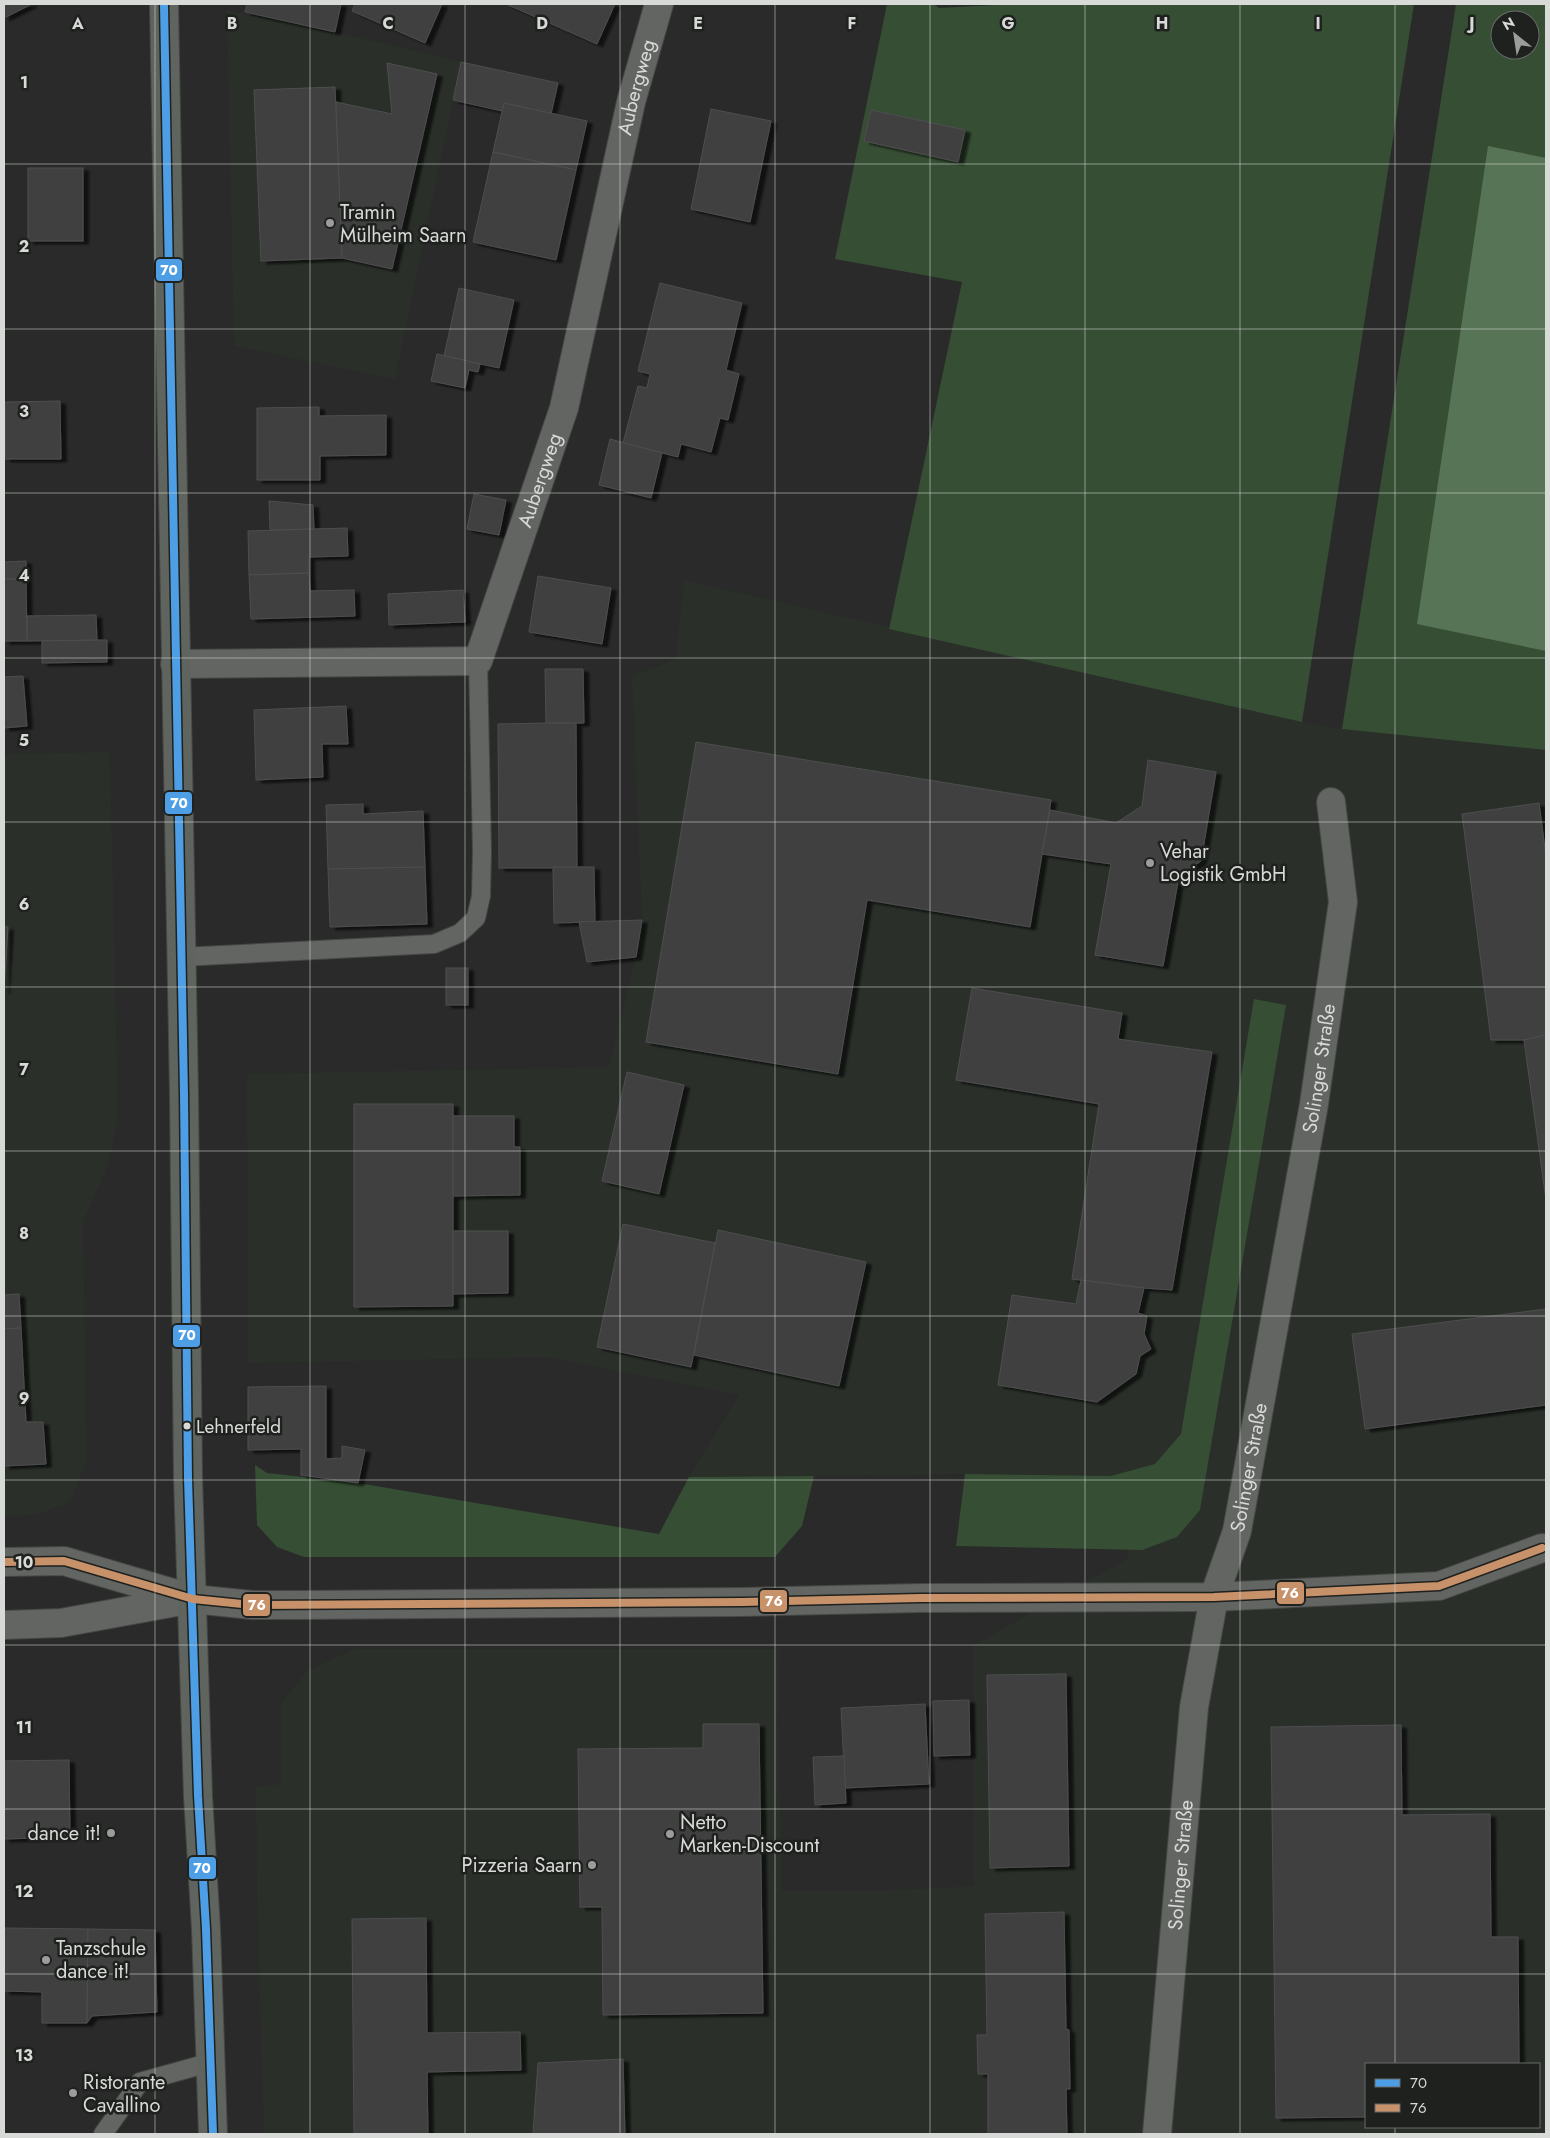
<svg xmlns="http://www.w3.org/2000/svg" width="1550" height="2138" font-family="Jost,sans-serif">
	<defs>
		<filter id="shadow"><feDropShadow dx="5.5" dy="3" stdDeviation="1" flood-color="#0009"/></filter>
	</defs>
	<rect width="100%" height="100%" fill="#292a29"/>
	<g fill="#2a3029" fill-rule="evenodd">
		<path d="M227,10L335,32L461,62L395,379L234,346Z"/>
		<path d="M684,580L1302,722L1342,729L1546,750V2134H264L257,1901L256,1787L281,1784V1704L307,1671L354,1649H780L778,1718L782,1891H879L974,1886V1645L1127,1559L1141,1479L1111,1476L965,1474L689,1477L739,1395L547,1357L248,1363L247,1074L609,1067L636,957L642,920L632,676L676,659ZM1366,2064H1539V2127H1366Z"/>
		<path d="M110,752L118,1116L109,1162L83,1222L87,1460L70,1502L35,1515L4,1516V754Z"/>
	</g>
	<g fill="#364f34" fill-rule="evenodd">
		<path d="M887,4H933L939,8L1016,4H1414L1302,722L889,629L962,282L835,259Z"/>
		<path d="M1456,4H1546V750L1342,729ZM1500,20H1530V50H1500Z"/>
		<path d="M1254,999L1286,1005L1200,1510L1177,1537L1142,1550L956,1546L965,1474L1111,1476L1155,1464L1181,1434Z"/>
		<path d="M255,1465L267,1473L358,1483L659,1534L689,1477L814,1476L802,1526L775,1557H304L277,1547L257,1525Z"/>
	</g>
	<path fill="#587456" d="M1488,146L1546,158V651L1417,624Z"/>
	<g fill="#3f3f40" stroke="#4e4e4f" filter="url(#shadow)">
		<path d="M4,4H32L4,18Z"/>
		<path d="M247,4H341L335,32L245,12Z"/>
		<path d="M355,4H442L425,43L352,11Z"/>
		<path d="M506,4H615L597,44Z"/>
		<path d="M461,62L558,83L551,114L504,103L502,111L453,100Z"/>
		<path d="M387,63L437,74L392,269L342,258L336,102L392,114Z"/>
		<path d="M335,87L342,258L261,261L254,90Z"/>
		<path d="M504,103L587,121L576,170L493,152Z"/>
		<path d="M711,109L771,121L750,222L691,209Z"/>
		<path d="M871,110L965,130L958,162L864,141Z"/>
		<path d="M493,152L576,170L556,260L473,242Z"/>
		<rect x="28" y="168" width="55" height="73"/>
		<path d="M660,283L742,303L726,370L739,374L728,420L720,418L711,452L681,444L678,457L623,443L638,386L647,388L650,374L638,371Z"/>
		<path d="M459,288L514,300L499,368L444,356Z"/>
		<path d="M437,354L480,364L478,372L469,370L465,388L431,381Z"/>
		<path d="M60,401L61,459H5V402Z"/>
		<path d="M319,407V416L386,415V455L320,456V480H257V408Z"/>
		<path d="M610,439L662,453L651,498L599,485Z"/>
		<path d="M474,494L506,500L499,535L467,529Z"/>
		<path d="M269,501L313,505L314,529L270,530Z"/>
		<path d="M347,528L348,556L309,557V573L249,575L248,531Z"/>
		<path d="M26,561V579H4V562Z"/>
		<path d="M309,573L310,591L354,590L355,616L251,619L249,575Z"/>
		<path d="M538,576L611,588L602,644L529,632Z"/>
		<path d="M4,579H26L27,641H4Z"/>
		<path d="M463,590L465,622L389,625L388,594Z"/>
		<path d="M96,615L97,640L27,641V616Z"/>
		<path d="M107,640V662L42,663V641Z"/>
		<path d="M545,669H583L584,723H546Z"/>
		<path d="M23,676L27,726L4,728V677Z"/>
		<path d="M346,706L348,744H322L323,777L256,780L254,710Z"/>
		<path d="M546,723H576L577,868H499L498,724Z"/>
		<path d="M696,742L1051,800L1030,927L867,900L838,1074L646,1042Z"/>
		<path d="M1148,760L1216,772L1201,861L1179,876L1163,966L1095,955L1111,864L1042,854L1050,810L1116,823L1142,806Z"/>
		<path d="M1539,803L1546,857V1035L1524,1040H1491L1462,814Z"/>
		<path d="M363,804V814L423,811L425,867L328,869L326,805Z"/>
		<path d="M425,867L427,924L330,927L328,869Z"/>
		<path d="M553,867H594L595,922L554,923Z"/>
		<path d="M642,920L636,957L587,962L579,922Z"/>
		<path d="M4,927H8L4,991Z"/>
		<rect x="446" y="968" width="22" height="37"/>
		<path d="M972,988L1122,1013L1118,1039L1212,1052L1172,1290L1144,1288L1072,1279L1099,1104L956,1080Z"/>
		<path d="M1546,1035V1200L1524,1040Z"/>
		<path d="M627,1072L684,1085L659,1194L602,1181Z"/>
		<path d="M354,1104H453V1306L354,1307Z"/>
		<path d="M453,1116H514V1147H520V1195L453,1196Z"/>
		<path d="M623,1224L715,1243L691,1367L597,1347Z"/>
		<path d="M718,1230L866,1262L839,1386L694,1355Z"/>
		<path d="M453,1231H508V1293L453,1294Z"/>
		<path d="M1081,1280L1144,1288L1138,1313L1147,1316L1144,1334L1151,1349L1140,1356L1136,1374L1097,1402L998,1385L1012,1295L1076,1304Z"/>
		<path d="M19,1294L21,1328L4,1329V1295Z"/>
		<path d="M1546,1309V1405L1365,1429L1352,1334Z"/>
		<path d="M21,1328L26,1422H43L46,1464L4,1466V1329Z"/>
		<path d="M326,1386V1459L342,1458V1446L365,1450L358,1483L301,1475V1449L248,1450V1387Z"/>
		<path d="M1066,1674L1069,1866L990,1868L987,1675Z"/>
		<path d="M969,1700L970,1755L934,1756L933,1701Z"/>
		<path d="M925,1704L929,1784L845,1788L841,1708Z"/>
		<path d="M703,1724H759L763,2013L603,2015L602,1907H580L578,1749L703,1748Z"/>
		<path d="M1401,1725L1402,1815L1490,1814L1491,1937H1518L1519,2064H1366V2117L1276,2118L1271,1727Z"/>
		<path d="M844,1756L846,1803L815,1805L813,1757Z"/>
		<path d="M69,1760L70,1837L4,1839V1761Z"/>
		<path d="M1064,1912L1066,2029L1069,2030L1070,2089H1066L1067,2134H988V2074H978L977,2035H987L985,1914Z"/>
		<path d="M426,1918L427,2033L520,2032L521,2070L427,2072L428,2134H354L352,1919Z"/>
		<path d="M4,1928L88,1929L87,2023H42V1992L4,1991Z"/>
		<path d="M88,1929L155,1930L157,2012L92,2016L87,2023Z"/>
		<path d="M623,2059L625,2134H533L538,2063Z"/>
	</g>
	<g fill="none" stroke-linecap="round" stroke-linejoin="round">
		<defs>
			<g id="lane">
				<path d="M181,957L434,944L460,933L476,918L481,896L482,851L478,661"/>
				<path d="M103,2134L140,2082L212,2062"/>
			</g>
			<g id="street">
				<path id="s1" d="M175,664L478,661L564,408L631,102L659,4"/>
				<path d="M193,1599L252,1605H300L742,1602L920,1598L1214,1597L1439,1586L1542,1548"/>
				<path id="s2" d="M1157,2134L1194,1707L1214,1597L1237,1531L1314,1104L1343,902L1331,802"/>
			</g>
			<g id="secondary">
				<path d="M4,1562L64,1561L193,1599"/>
				<path d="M4,1625L61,1623L187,1600"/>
			</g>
			<path id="primary" d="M164,4L184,1094L188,1478L198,1796L206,1929L213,2134"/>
		</defs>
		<use href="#lane" stroke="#454745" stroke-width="20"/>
		<use href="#street" stroke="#454745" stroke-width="30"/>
		<use href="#secondary" stroke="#454745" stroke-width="30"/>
		<use href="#primary" stroke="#454745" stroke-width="30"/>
		<use href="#lane" stroke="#636563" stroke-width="18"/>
		<use href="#street" stroke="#636563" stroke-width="28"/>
		<use href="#secondary" stroke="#636563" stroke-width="28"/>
		<use href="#primary" stroke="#5f655e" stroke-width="28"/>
		<defs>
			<path id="bus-1" d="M164,4L184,1094L188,1478L198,1796L206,1929L213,2134"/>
			<path id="bus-2" d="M4,1562L64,1561L193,1599L252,1605L742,1602L920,1598L1214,1597L1439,1586L1542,1548"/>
		</defs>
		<use href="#bus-1" stroke="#1e211e" stroke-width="11"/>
		<use href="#bus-2" stroke="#1e211e" stroke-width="11"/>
		<use href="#bus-1" stroke="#4d9ee5" stroke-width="8"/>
		<use href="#bus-2" stroke="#c7916a" stroke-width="8"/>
	</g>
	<path fill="none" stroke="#d8dad8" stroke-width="1" stroke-opacity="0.55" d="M155,4V2134M310,4V2134M465,4V2134M620,4V2134M775,4V2134M930,4V2134M1085,4V2134M1240,4V2134M1395,4V2064M4,164H1546M4,329H1546M4,493H1546M4,658H1546M4,822H1546M4,987H1546M4,1151H1546M4,1316H1546M4,1480H1546M4,1645H1546M4,1809H1546M4,1974H1546M1395,2127V2134"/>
	<g fill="#9b9c9b" stroke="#1e211e" stroke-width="2">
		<circle cx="330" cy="223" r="5"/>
		<circle cx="1150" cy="863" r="5"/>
		<circle cx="111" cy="1833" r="5"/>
		<circle cx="670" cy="1834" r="5"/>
		<circle cx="592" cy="1865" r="5"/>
		<circle cx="46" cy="1960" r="5"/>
		<circle cx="73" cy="2093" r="5"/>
	</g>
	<circle fill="#d8dad8" stroke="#1e211e" stroke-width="2" cx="187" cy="1426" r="4.5"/>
	<g text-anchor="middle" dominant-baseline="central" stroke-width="5" stroke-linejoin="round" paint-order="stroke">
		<g font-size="19" fill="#d8dad8" stroke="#1e211e" text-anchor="start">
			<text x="196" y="1426">Lehnerfeld</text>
		</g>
		<g font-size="20" fill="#d8dad8" stroke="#1e211e">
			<text stroke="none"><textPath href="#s1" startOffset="899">Aubergweg</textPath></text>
			<text stroke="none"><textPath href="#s1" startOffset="494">Aubergweg</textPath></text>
			<text stroke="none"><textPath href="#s2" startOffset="1080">Solinger Straße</textPath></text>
			<text stroke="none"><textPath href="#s2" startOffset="675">Solinger Straße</textPath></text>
			<text stroke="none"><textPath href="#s2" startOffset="270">Solinger Straße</textPath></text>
		</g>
		<g font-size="20" fill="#d8dad8" stroke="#1e211e" text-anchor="start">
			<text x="340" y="212">Tramin<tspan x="340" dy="23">Mülheim Saarn</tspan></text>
			<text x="1160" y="851">Vehar<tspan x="1160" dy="23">Logistik GmbH</tspan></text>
			<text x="680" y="1822">Netto<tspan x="680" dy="23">Marken-Discount</tspan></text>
			<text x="101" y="1833" text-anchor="end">dance it!</text>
			<text x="582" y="1865" text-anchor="end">Pizzeria Saarn</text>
			<text x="56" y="1948">Tanzschule<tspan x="56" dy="23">dance it!</tspan></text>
			<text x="83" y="2082">Ristorante<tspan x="83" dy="23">Cavallino</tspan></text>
		</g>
	</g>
	<g font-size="16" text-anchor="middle" font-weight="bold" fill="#d8dad8" stroke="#1e211e" stroke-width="5" stroke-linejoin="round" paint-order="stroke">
		<text x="78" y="29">A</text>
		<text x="232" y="29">B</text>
		<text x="388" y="29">C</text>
		<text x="542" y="29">D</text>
		<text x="698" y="29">E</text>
		<text x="852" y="29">F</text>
		<text x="1008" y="29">G</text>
		<text x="1162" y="29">H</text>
		<text x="1318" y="29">I</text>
		<text x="1472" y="29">J</text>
		<text x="24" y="88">1</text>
		<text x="24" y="252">2</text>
		<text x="24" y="417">3</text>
		<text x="24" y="581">4</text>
		<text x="24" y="746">5</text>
		<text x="24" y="910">6</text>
		<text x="24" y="1075">7</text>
		<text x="24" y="1239">8</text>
		<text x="24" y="1404">9</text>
		<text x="24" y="1568">10</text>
		<text x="24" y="1733">11</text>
		<text x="24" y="1897">12</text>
		<text x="24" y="2061">13</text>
	</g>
	<g stroke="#1e211e" stroke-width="2">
		<rect x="155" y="258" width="28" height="24" rx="5" fill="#4d9ee5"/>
		<rect x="164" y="791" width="29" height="24" rx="5" fill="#4d9ee5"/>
		<rect x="172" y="1324" width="29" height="24" rx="5" fill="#4d9ee5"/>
		<rect x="1276" y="1581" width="29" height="24" rx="5" fill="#c7916a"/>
		<rect x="759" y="1589" width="29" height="24" rx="5" fill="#c7916a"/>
		<rect x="242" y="1593" width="29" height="24" rx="5" fill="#c7916a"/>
		<rect x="188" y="1856" width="29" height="24" rx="5" fill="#4d9ee5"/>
	</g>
	<g font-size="14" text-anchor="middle" font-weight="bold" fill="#fff">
		<text x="169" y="275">70</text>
		<text x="179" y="808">70</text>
		<text x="187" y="1340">70</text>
		<text x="1290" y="1598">76</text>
		<text x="774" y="1606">76</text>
		<text x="257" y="1610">76</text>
		<text x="202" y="1873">70</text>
	</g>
	<rect width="1550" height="2138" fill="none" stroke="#d8dad8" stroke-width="10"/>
	<rect x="1365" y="2063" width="175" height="65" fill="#1e211e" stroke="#686b68"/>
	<rect x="1375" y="2079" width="25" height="8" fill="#4d9ee5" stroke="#686b68"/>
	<text x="1410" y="2088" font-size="15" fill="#d8dad8">70</text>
	<rect x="1375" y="2104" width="25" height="8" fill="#c7916a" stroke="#686b68"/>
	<text x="1410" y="2113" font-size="15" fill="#d8dad8">76</text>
	<g transform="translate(1515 35) rotate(330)"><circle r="24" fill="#1e211e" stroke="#686b68"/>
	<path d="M0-4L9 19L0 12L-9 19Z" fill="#9b9c9b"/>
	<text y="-8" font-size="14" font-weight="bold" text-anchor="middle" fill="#d8dad8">N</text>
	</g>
</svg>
